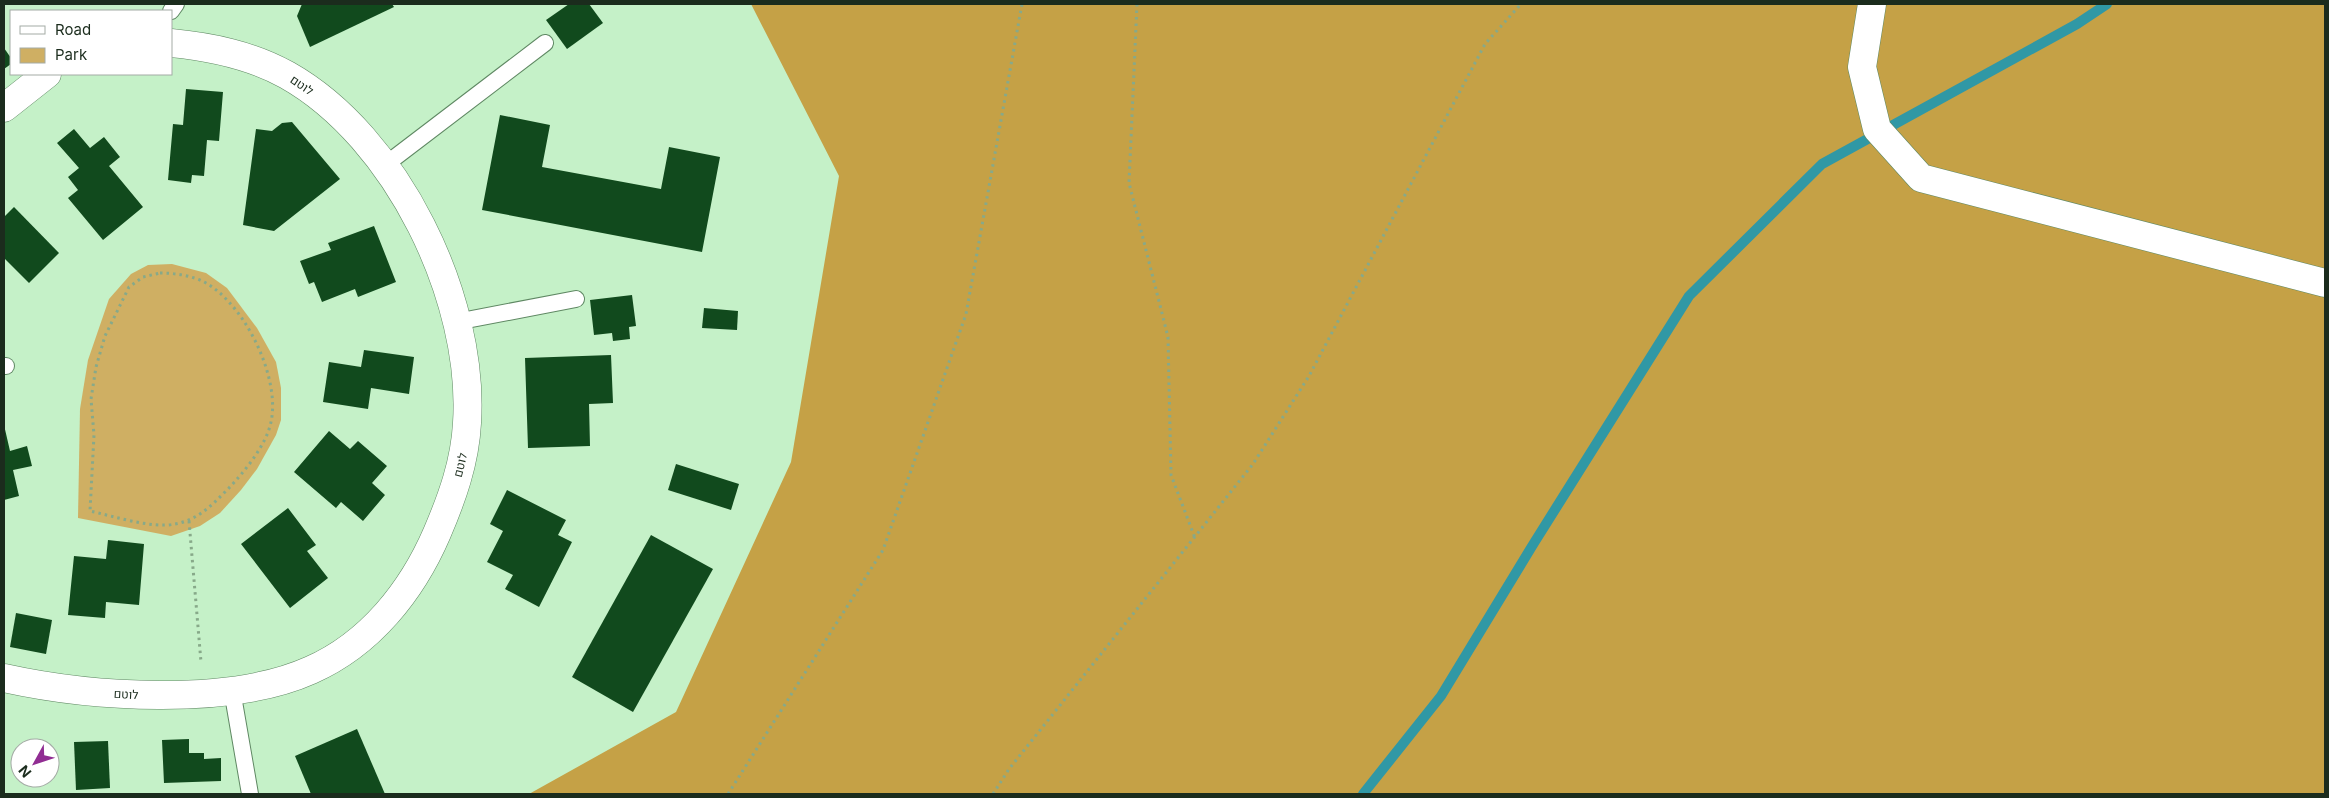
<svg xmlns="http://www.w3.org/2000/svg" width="2329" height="798" font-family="Inter,Heebo,sans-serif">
	<rect width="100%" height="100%" fill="#c5f1c8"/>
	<path fill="#cfaf63" d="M172,264L206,273L227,288L257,328L276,362L281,388V420L276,435L257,469L241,490L220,513L200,526L171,536L78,518L80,409L88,360L109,299L131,274L148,265Z"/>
	<path fill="#c5a146" d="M751,4H2325V794H529L676,712L791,462L839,176Z"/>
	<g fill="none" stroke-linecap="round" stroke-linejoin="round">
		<path stroke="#3098a5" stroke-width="10" d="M1363,794L1441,696L1534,543L1689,296L1822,164L2077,24L2107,4"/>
	</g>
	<g fill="#114a1d">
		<path d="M302,4H392L394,7L310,47L297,16Z"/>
		<path d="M569,4H589L603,23L567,49L546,20Z"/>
		<path d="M4,48L11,58V64L4,69Z"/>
		<path d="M186,89L223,92L219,141L207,140L204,176L192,175L191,183L168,180L173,124L183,125Z"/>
		<path d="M500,115L550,125L542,167L661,189L669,147L720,157L702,252L482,210Z"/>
		<path d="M292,122L340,179L274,231L243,225L256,129L272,131L282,123Z"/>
		<path d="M74,129L90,148L104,137L120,157L109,166L143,207L103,240L68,198L78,190L68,177L79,168L57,143Z"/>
		<path d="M14,207L59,253L29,283L4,258V217Z"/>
		<path d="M374,226L396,282L358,297L355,289L322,302L314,282L309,284L300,261L331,250L328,243Z"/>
		<path d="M632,295L636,326L629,327L630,339L613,341L612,333L594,335L590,300Z"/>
		<path d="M704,308L738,311L737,330L702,328Z"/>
		<path d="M364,350L414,357L409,394L371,388L368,409L323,402L329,362L361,367Z"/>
		<path d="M611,355L613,403L589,404L590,446L528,448L525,358Z"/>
		<path d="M4,425L10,451L27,446L32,466L13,470L19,496L4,500Z"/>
		<path d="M329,431L350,449L358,441L387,466L372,483L385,495L363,521L341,502L336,508L294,472Z"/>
		<path d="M676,464L739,484L731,510L668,490Z"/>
		<path d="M507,490L566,520L558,535L572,542L539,607L505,589L513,575L487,562L503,531L490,524Z"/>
		<path d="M288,508L316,545L307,551L328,578L290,608L241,544Z"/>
		<path d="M651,535L713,569L633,712L572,677Z"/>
		<path d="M108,540L144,544L139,605L106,602L105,618L68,615L74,556L106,559Z"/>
		<path d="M16,613L52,620L46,654L10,647Z"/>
		<path d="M357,729L385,794H311L295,756Z"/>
		<path d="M189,739V753H204V759L221,758V781L164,783L162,740Z"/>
		<path d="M108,741L110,788L76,790L74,742Z"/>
	</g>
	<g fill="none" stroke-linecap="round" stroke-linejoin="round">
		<defs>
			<g id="lane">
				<path d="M171,11L176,4"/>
				<path d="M385,165L545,43"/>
				<path d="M456,322L576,299"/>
				<path d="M4,366H6"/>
				<path d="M232,690L250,794"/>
			</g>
			<g id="street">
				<path d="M4,108L47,74"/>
				<path d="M4,678C90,697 229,707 311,670C370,644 412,591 437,533C452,498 465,462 467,423C475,299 397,137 287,75C251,55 212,47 171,43"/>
			</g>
			<path id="secondary" d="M1872,4L1862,67L1877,129L1921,178L2325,283"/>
		</defs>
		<use href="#lane" stroke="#5f8863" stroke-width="18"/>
		<use href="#street" stroke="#5f8863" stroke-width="29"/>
		<use href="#secondary" stroke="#5f8863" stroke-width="29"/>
		<g stroke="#87a989" stroke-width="3" stroke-dasharray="2.5 4" stroke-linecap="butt">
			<path d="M1137,4L1129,183L1168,337L1171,475L1195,538"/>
			<path d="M160,273C174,273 187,275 200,280C243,299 281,377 271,422C266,446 244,472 228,489C212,505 198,520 175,524C152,529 113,516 90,511L94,435L91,399L96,367L105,336L129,287L143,277Z"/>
			<path d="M189,521L201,662"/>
			<path d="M728,794L883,550L966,314L1022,4"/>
			<path d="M993,794L1009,769L1253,464L1309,376L1485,44L1521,4"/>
		</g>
		<use href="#lane" stroke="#fff" stroke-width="16"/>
		<use href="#street" stroke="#fff" stroke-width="28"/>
		<use href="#secondary" stroke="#fff" stroke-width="28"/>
	</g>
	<g text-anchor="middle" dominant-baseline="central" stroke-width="5" stroke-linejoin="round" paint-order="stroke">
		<g font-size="12" fill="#1b2c1d" stroke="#fff">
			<text transform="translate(302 85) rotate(34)">לוטם</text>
			<text transform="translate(460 465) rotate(-76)">לוטם</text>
			<text transform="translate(126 694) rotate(3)">לוטם</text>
		</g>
	</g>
	<rect width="2329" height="798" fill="none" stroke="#1b2c1d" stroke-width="10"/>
	<rect x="10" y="10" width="162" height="65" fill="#ffffff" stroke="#a4aba5"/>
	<rect x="20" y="26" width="25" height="8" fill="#ffffff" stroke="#a4aba5"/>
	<text x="55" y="35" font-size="15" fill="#1b2c1d">Road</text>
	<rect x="20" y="48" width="25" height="15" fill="#cfaf63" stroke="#a4aba5"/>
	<text x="55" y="60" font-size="15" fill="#1b2c1d">Park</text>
	<g transform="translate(35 763) rotate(230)"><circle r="24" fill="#ffffff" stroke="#a4aba5"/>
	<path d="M0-4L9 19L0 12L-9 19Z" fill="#912d93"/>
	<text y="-8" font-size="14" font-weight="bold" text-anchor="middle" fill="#1b2c1d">N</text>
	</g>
</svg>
